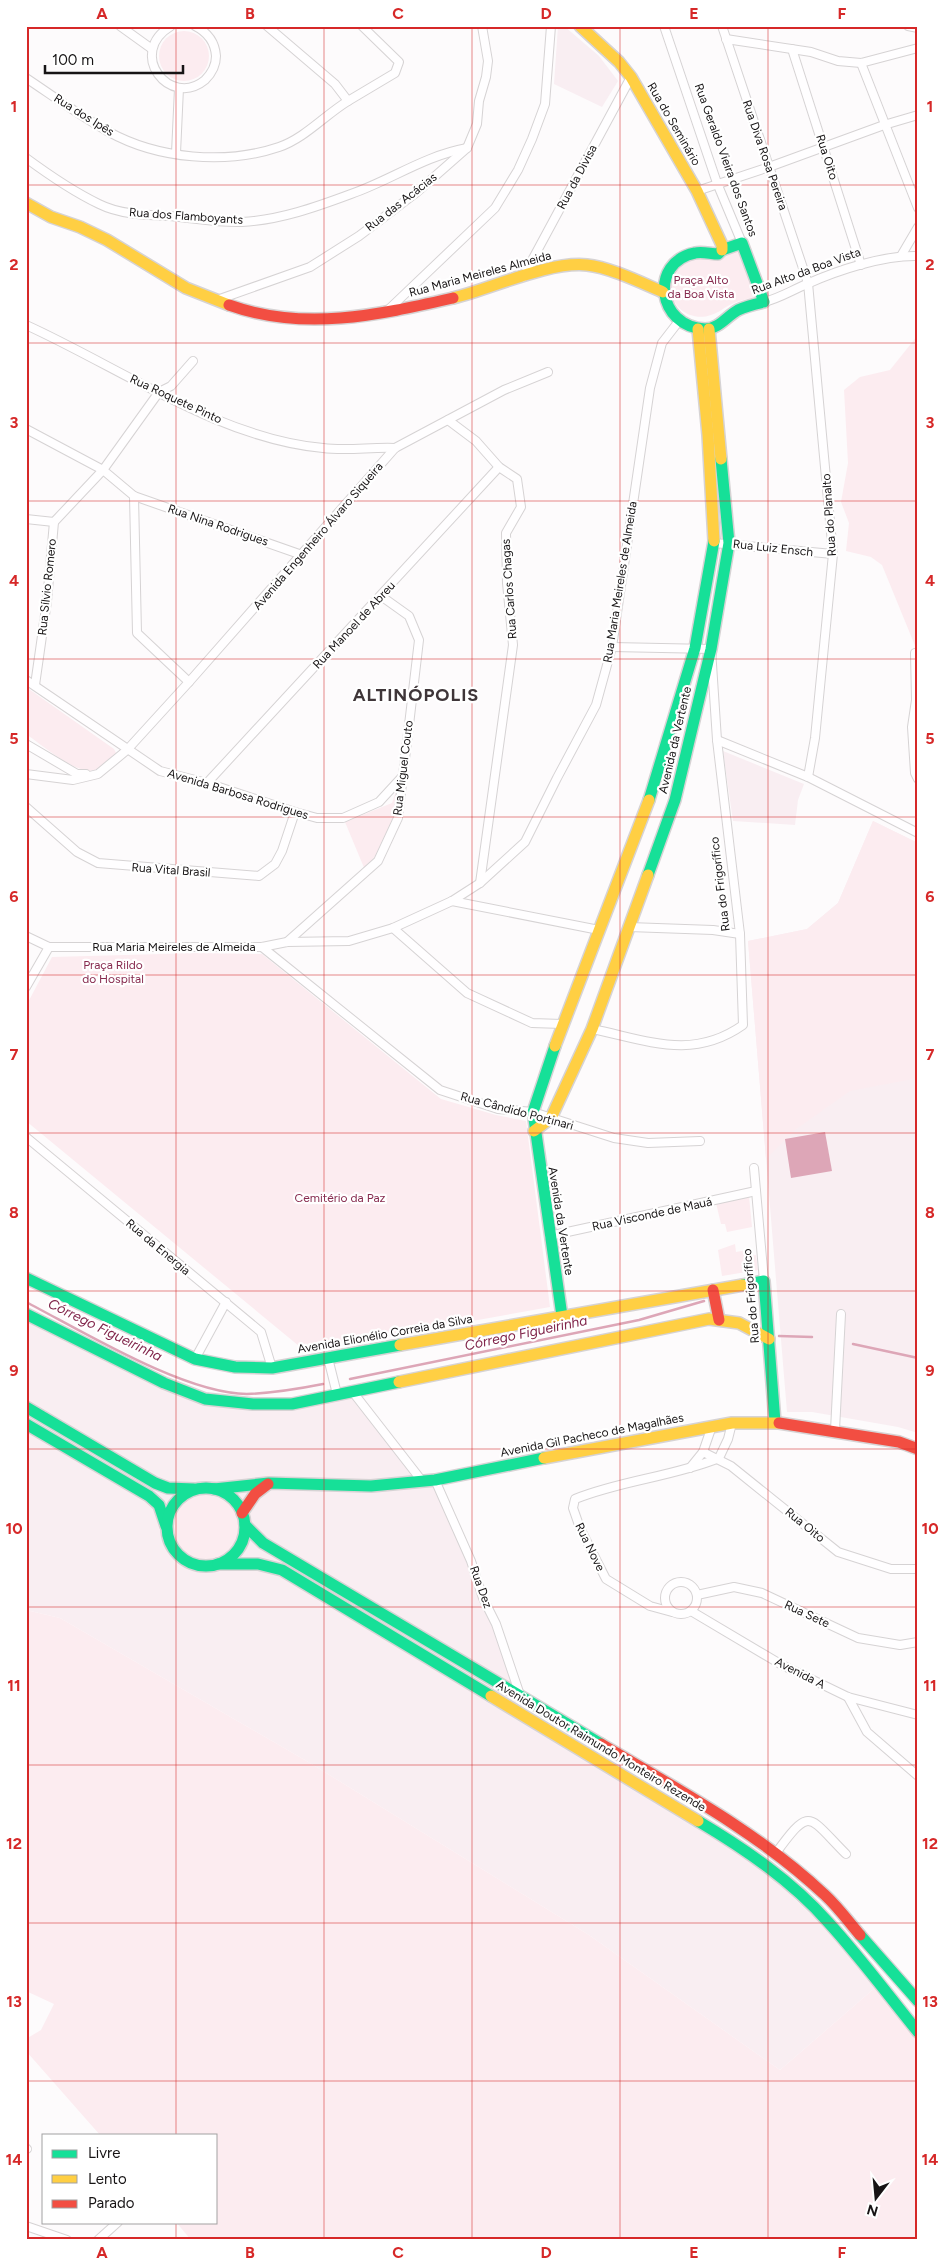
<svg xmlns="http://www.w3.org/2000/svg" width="944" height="2266" font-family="Figtree,sans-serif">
	<rect width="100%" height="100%" fill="#fdfbfc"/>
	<g fill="#f9eef2">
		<path d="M558,26H564L599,56L618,81L602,107L554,84Z"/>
		<path d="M723,751L804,784L798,800L795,825L733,821Z"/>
		<path d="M873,821L918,843V1433L898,1427L812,1412H787L748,941L807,929L838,903Z"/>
		<path d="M26,1315L164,1384L253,1404L352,1391L422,1481H435L520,1695L527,1723L713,1835L775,1880L818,1921L877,1986L780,2070L589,1935L310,1763L60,1618L26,1610Z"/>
	</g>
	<g fill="#fcecf0">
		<circle cx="184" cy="56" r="25"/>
		<path d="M739,250L758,296C749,299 740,300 732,304C724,307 719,313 711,315C692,322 671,308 670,288C670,277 676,267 684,261C696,253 706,261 718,259C725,257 732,252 739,250Z"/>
		<path d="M918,335V653L882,565L871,557L846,551L849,523L841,502L848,463L844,390L860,377L890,370Z"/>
		<path d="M26,687L114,749L116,753C111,759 103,767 95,770C77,776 41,744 26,734Z"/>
		<path d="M396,791C403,816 380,851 365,870L345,822L392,803Z"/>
		<path d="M873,821L918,843V1078L850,1091L795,1130L766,1159L748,941L807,929L838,903Z"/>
		<path d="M198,953L262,954L441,1099L496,1115L526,1121L550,1307L305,1351L26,1121V1006L52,957Z"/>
		<path d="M749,1196L752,1227L727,1232L725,1224H721L716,1203Z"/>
		<path d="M735,1244L736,1252L747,1250L748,1256L756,1255L758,1270L722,1276L718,1250Z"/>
		<circle cx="206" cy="1527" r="34"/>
		<path d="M26,1610L60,1618L310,1763L589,1935L780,2070L877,1986L918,2038V2240H191L176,2222H216V2135H100L26,2051V2039L41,2030L54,2004L26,1991Z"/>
	</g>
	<path fill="#dda6b7" d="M825,1132L832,1171L791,1178L785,1139Z"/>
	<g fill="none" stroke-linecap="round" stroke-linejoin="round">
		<g stroke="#dda6b7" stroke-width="2.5">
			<path d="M26,1302C82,1331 185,1394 247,1394C272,1393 298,1389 323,1384"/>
			<path d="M779,1336L812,1337"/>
			<path d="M853,1344L918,1358"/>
			<path d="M350,1379L639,1320L704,1301"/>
		</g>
		<defs>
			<g id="street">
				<path d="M120,26L152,49"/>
				<path d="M171,26C126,53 170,109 205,80C211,74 216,65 216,56C215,42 207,32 195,26"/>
				<path d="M664,26L717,183L742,243"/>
				<path d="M722,26L808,283L833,554L815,738L808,777"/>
				<path d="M908,26L918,28"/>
				<path d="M726,39L811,52L838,61L861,63L918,48"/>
				<path d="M792,49L861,265"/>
				<path d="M861,63L918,208"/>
				<path d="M26,78C53,96 80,116 109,132C158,159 226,165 279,147C305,138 325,115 348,101L335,84L267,26"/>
				<path d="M348,101L395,73L399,62L362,26"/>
				<path d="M176,153L179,88"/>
				<path d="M26,158C49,175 74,192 99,204C121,215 147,215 170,216C193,218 218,223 242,222C280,220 316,207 351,194C391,180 424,156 467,148"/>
				<path d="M697,191L769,167L884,125L918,115"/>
				<path d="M901,256L918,227"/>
				<path d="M523,277L631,77"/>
				<path d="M217,300L310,267L359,236L417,192L467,148L477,124L479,101L486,77L488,61L482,26"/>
				<path d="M764,302C780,298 792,290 807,284C838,270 884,255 918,256"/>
				<path d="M387,311L495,208L518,170L532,139L545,104L551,26"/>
				<path d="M26,325C119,367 220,439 323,448C346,451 371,447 395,448"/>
				<path d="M448,420L476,441L499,467L517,479L521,507L506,533L507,583L513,645L480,883"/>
				<path d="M26,429L103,470L134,496L302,555"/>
				<path d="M134,496L137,633L189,682"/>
				<path d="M26,519L54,522"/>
				<path d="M714,543L833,554"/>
				<path d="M915,653L916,700L912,727L915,773L918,779"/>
				<path d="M26,680L160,771L207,783L295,812L317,818H343L379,802L402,777"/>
				<path d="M35,685L47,601L54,522L103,470L159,392L171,386L193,361"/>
				<path d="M717,740L808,777L918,833"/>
				<path d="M26,744L77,774H86"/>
				<path d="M26,774L73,780L98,774L127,750L189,682L395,448L504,390L548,372"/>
				<path d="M207,783L499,467"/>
				<path d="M26,807L77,852L98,863L259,876L275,864L282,851L295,812"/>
				<path d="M452,901L599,930"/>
				<path d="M629,927L713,930L740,934"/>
				<path d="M393,928L467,993L532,1023L562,1024"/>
				<path d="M26,936L49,947H262L287,942L349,941L393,928L452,901L480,883L525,842L557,778L596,705L612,647L650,388L662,343L679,321"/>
				<path d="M287,942L378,861L398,818L419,640L409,616L381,596"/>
				<path d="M262,947L440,1090L498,1109L533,1112L614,1138L648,1143L700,1141"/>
				<path d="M26,987L49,947"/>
				<path d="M592,1029C647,1040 692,1061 743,1025L740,934L717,740L711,649L612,647"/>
				<path d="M26,1137L261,1332L272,1368"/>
				<path d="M754,1168L764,1281"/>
				<path d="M549,1236L756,1191"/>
				<path d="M328,1358L337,1394"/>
				<path d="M195,1359L226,1302"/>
				<path d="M352,1391L422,1481"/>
				<path d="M835,1430L841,1314"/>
				<path d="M703,1452L731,1466L838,1552L891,1569H918"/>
				<path d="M690,1468L703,1452L712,1426"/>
				<path d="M435,1480L471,1561L483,1598L496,1624L520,1695"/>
				<circle cx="681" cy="1598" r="16"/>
				<path d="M697,1595L734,1587L762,1593L858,1638L900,1645L918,1642"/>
				<path d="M691,1611L782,1665L848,1697L918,1715"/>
				<path d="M672,1612L650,1606L606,1579L580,1528L573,1508L575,1499C622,1480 672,1477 719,1458L728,1439L732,1423"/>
				<path d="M848,1697L867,1732L918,1776"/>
				<path d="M776,1853C811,1805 808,1816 846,1854"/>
				<path d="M26,2148L27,2149"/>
				<path d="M26,2226L67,2240"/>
				<path d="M98,2240L118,2222"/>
			</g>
			<g id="fast">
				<path d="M742,243L764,302C755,304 746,306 738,310C727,316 719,329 705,329C657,327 649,262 695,253C702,251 711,254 718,254L722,250Z"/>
				<path d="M649,800L695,648L714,541"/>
				<path d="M648,875L675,800L711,649L729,543L721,459"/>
				<path d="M555,1046L533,1112L562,1316"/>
				<path d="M26,1278L195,1359L235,1367L272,1368L400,1345"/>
				<path d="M743,1285L764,1281L775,1422"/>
				<path d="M26,1314L164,1383L205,1399L253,1404H292L399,1382"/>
				<path d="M26,1407L155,1483L168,1488L194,1489"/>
				<path d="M26,1424L149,1496L159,1505L166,1526"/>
				<circle cx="206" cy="1527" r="39"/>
				<path d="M214,1489L269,1483L371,1486L435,1480L544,1458"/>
				<path d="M245,1525L263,1543L601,1744"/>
				<path d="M218,1564H258L282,1570L491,1696"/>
				<path d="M698,1821C745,1849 792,1881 828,1922C860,1957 888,1995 918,2032"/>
				<path d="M860,1935L918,2001"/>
			</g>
			<g id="slow">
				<path d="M580,26L619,62L631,77L697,191L722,245V250"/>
				<path d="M26,203L51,217L80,227L107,240L186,288L229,305"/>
				<path d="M453,298C491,289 548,261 587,265C609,267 642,283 663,292"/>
				<path d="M698,329L708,435L714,541"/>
				<path d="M709,329L721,459"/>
				<path d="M555,1046L649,800"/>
				<path d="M534,1131L551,1118L592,1029L648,875"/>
				<path d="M400,1345L743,1285"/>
				<path d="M399,1382L709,1319L739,1323L769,1339"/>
				<path d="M544,1458L732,1423H779"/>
				<path d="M491,1696L698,1821"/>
			</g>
			<g id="jam">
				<path d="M229,305C304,332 378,315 453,298"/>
				<path d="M713,1290L719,1320"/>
				<path d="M779,1423L899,1442L918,1449"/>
				<path d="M242,1513L255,1494L268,1484"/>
				<path d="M601,1744C679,1790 759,1833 825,1895C838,1907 849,1922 860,1935"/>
			</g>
		</defs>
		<use href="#street" stroke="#d6d3d4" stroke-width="10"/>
		<use href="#fast" stroke="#d6d3d4" stroke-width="14"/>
		<use href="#slow" stroke="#d6d3d4" stroke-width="14"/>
		<use href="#jam" stroke="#d6d3d4" stroke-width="14"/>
		<use href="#street" stroke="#fffeff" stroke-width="8"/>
		<use href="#fast" stroke="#16e098" stroke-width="11"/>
		<use href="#slow" stroke="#ffcf43" stroke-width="11"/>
		<use href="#jam" stroke="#f24e42" stroke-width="11"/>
	</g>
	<path fill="none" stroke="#d62828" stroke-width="1" stroke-opacity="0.55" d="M176,26V2135M324,26V2240M472,26V2240M620,26V2240M768,26V2240M26,185H918M26,343H918M26,501H918M26,659H918M26,817H918M26,975H918M26,1133H918M26,1291H918M26,1449H918M26,1607H918M26,1765H918M26,1923H918M26,2081H918M176,2222V2240"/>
	<g text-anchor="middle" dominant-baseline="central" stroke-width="4.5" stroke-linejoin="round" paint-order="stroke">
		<g font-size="12" fill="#171415" stroke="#fff">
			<text transform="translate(84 115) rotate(32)">Rua dos Ipês</text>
			<text transform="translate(674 124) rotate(60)">Rua do Seminário</text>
			<text transform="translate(765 155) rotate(71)">Rua Diva Rosa Pereira</text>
			<text transform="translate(827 157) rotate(72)">Rua Oito</text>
			<text transform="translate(726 160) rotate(70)">Rua Geraldo Vieira dos Santos</text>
			<text transform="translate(577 177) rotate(-62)">Rua da Divisa</text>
			<text transform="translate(401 202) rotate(-38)">Rua das Acácias</text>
			<text transform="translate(186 216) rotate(4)">Rua dos Flamboyants</text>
			<text transform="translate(806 271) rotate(-20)">Rua Alto da Boa Vista</text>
			<text transform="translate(480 274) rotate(-15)">Rua Maria Meireles Almeida</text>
			<text transform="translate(176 399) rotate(25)">Rua Roquete Pinto</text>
			<text transform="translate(829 515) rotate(-94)">Rua do Planalto</text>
			<text transform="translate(218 525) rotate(19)">Rua Nina Rodrigues</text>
			<text transform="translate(318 536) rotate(-49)">Avenida Engenheiro Álvaro Siqueira</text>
			<text transform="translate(773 548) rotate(6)">Rua Luiz Ensch</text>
			<text transform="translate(620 582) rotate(-81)">Rua Maria Meireles de Almeida</text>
			<text transform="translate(47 587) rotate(-84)">Rua Sílvio Romero</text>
			<text transform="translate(509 589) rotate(-94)">Rua Carlos Chagas</text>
			<text transform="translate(354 625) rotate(-47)">Rua Manoel de Abreu</text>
			<text transform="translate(675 740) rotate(-77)">Avenida da Vertente</text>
			<text transform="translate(403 768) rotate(-83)">Rua Miguel Couto</text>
			<text transform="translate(238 794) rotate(17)">Avenida Barbosa Rodrigues</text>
			<text transform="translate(171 870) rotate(4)">Rua Vital Brasil</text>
			<text transform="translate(720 884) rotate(-97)">Rua do Frigorífico</text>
			<text x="174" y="947">Rua Maria Meireles de Almeida</text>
			<text transform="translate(517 1111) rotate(15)">Rua Cândido Portinari</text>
			<text transform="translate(652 1214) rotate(-12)">Rua Visconde de Mauá</text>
			<text transform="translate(561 1221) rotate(81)">Avenida da Vertente</text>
			<text transform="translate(158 1247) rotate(40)">Rua da Energia</text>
			<text transform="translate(751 1296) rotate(-95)">Rua do Frigorífico</text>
			<text transform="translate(385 1334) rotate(-10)">Avenida Elionélio Correia da Silva</text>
			<text transform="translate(592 1435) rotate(-11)">Avenida Gil Pacheco de Magalhães</text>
			<text transform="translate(805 1525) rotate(39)">Rua Oito</text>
			<text transform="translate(590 1547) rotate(64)">Rua Nove</text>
			<text transform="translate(481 1587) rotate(70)">Rua Dez</text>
			<text transform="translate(807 1614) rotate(25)">Rua Sete</text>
			<text transform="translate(800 1673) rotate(27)">Avenida A</text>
			<text transform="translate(601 1746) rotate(31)">Avenida Doutor Raimundo Monteiro Rezende</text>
		</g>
		<g font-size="12" fill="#872b4f" stroke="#fff">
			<text x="701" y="280">Praça Alto<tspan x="701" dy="14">da Boa Vista</tspan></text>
			<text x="113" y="965">Praça Rildo<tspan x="113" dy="14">do Hospital</tspan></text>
			<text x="340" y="1198">Cemitério da Paz</text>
		</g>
		<g font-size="14" font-style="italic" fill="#80244a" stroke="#fff">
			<text transform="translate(105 1330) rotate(26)">Córrego Figueirinha</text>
			<text transform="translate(526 1333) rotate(-12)">Córrego Figueirinha</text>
		</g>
		<g font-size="18" font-weight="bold" letter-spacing="1" fill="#3f3639" stroke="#fff">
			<text x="416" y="695">ALTINÓPOLIS</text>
		</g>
	</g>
	<rect width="944" height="2266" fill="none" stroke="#ffffff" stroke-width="55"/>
	<rect x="42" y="2134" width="175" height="90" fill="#ffffff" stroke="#a2a1a1"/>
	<rect x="52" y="2150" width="25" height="8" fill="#16e098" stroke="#a2a1a1"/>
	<text x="88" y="2158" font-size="15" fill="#171415">Livre</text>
	<rect x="52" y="2175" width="25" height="8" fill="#ffcf43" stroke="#a2a1a1"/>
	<text x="88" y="2184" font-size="15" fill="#171415">Lento</text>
	<rect x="52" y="2200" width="25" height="8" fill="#f24e42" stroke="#a2a1a1"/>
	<text x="88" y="2208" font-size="15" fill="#171415">Parado</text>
	<g transform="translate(876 2198) rotate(196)" stroke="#ffffff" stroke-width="4" paint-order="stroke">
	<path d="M0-4L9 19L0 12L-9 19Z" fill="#171415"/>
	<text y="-8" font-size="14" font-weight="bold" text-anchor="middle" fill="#171415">N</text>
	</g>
	<path d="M45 65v8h138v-8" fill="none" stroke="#171415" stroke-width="2.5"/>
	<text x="52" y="65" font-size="15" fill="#171415" stroke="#ffffff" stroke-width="4" paint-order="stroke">100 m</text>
	<rect x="28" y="28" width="888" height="2210" fill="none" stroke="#d62828" stroke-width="2"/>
	<g font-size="16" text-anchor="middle" font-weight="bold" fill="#d62828">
		<text x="102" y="19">A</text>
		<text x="250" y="19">B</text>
		<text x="398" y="19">C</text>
		<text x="546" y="19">D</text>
		<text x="694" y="19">E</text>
		<text x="842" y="19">F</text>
		<text x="14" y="112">1</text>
		<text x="930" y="112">1</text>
		<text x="14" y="270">2</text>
		<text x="930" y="270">2</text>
		<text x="14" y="428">3</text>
		<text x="930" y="428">3</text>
		<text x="14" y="586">4</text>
		<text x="930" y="586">4</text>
		<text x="14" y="744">5</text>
		<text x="930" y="744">5</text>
		<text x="14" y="902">6</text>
		<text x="930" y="902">6</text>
		<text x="14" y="1060">7</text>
		<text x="930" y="1060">7</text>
		<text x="14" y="1218">8</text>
		<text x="930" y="1218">8</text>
		<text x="14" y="1376">9</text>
		<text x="930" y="1376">9</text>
		<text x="14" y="1534">10</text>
		<text x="930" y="1534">10</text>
		<text x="14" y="1691">11</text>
		<text x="930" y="1691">11</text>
		<text x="14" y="1849">12</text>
		<text x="930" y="1849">12</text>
		<text x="14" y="2007">13</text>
		<text x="930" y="2007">13</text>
		<text x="14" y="2165">14</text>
		<text x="930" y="2165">14</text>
		<text x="102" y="2258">A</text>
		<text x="250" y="2258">B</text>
		<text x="398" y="2258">C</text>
		<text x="546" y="2258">D</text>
		<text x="694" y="2258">E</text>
		<text x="842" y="2258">F</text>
	</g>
</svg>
